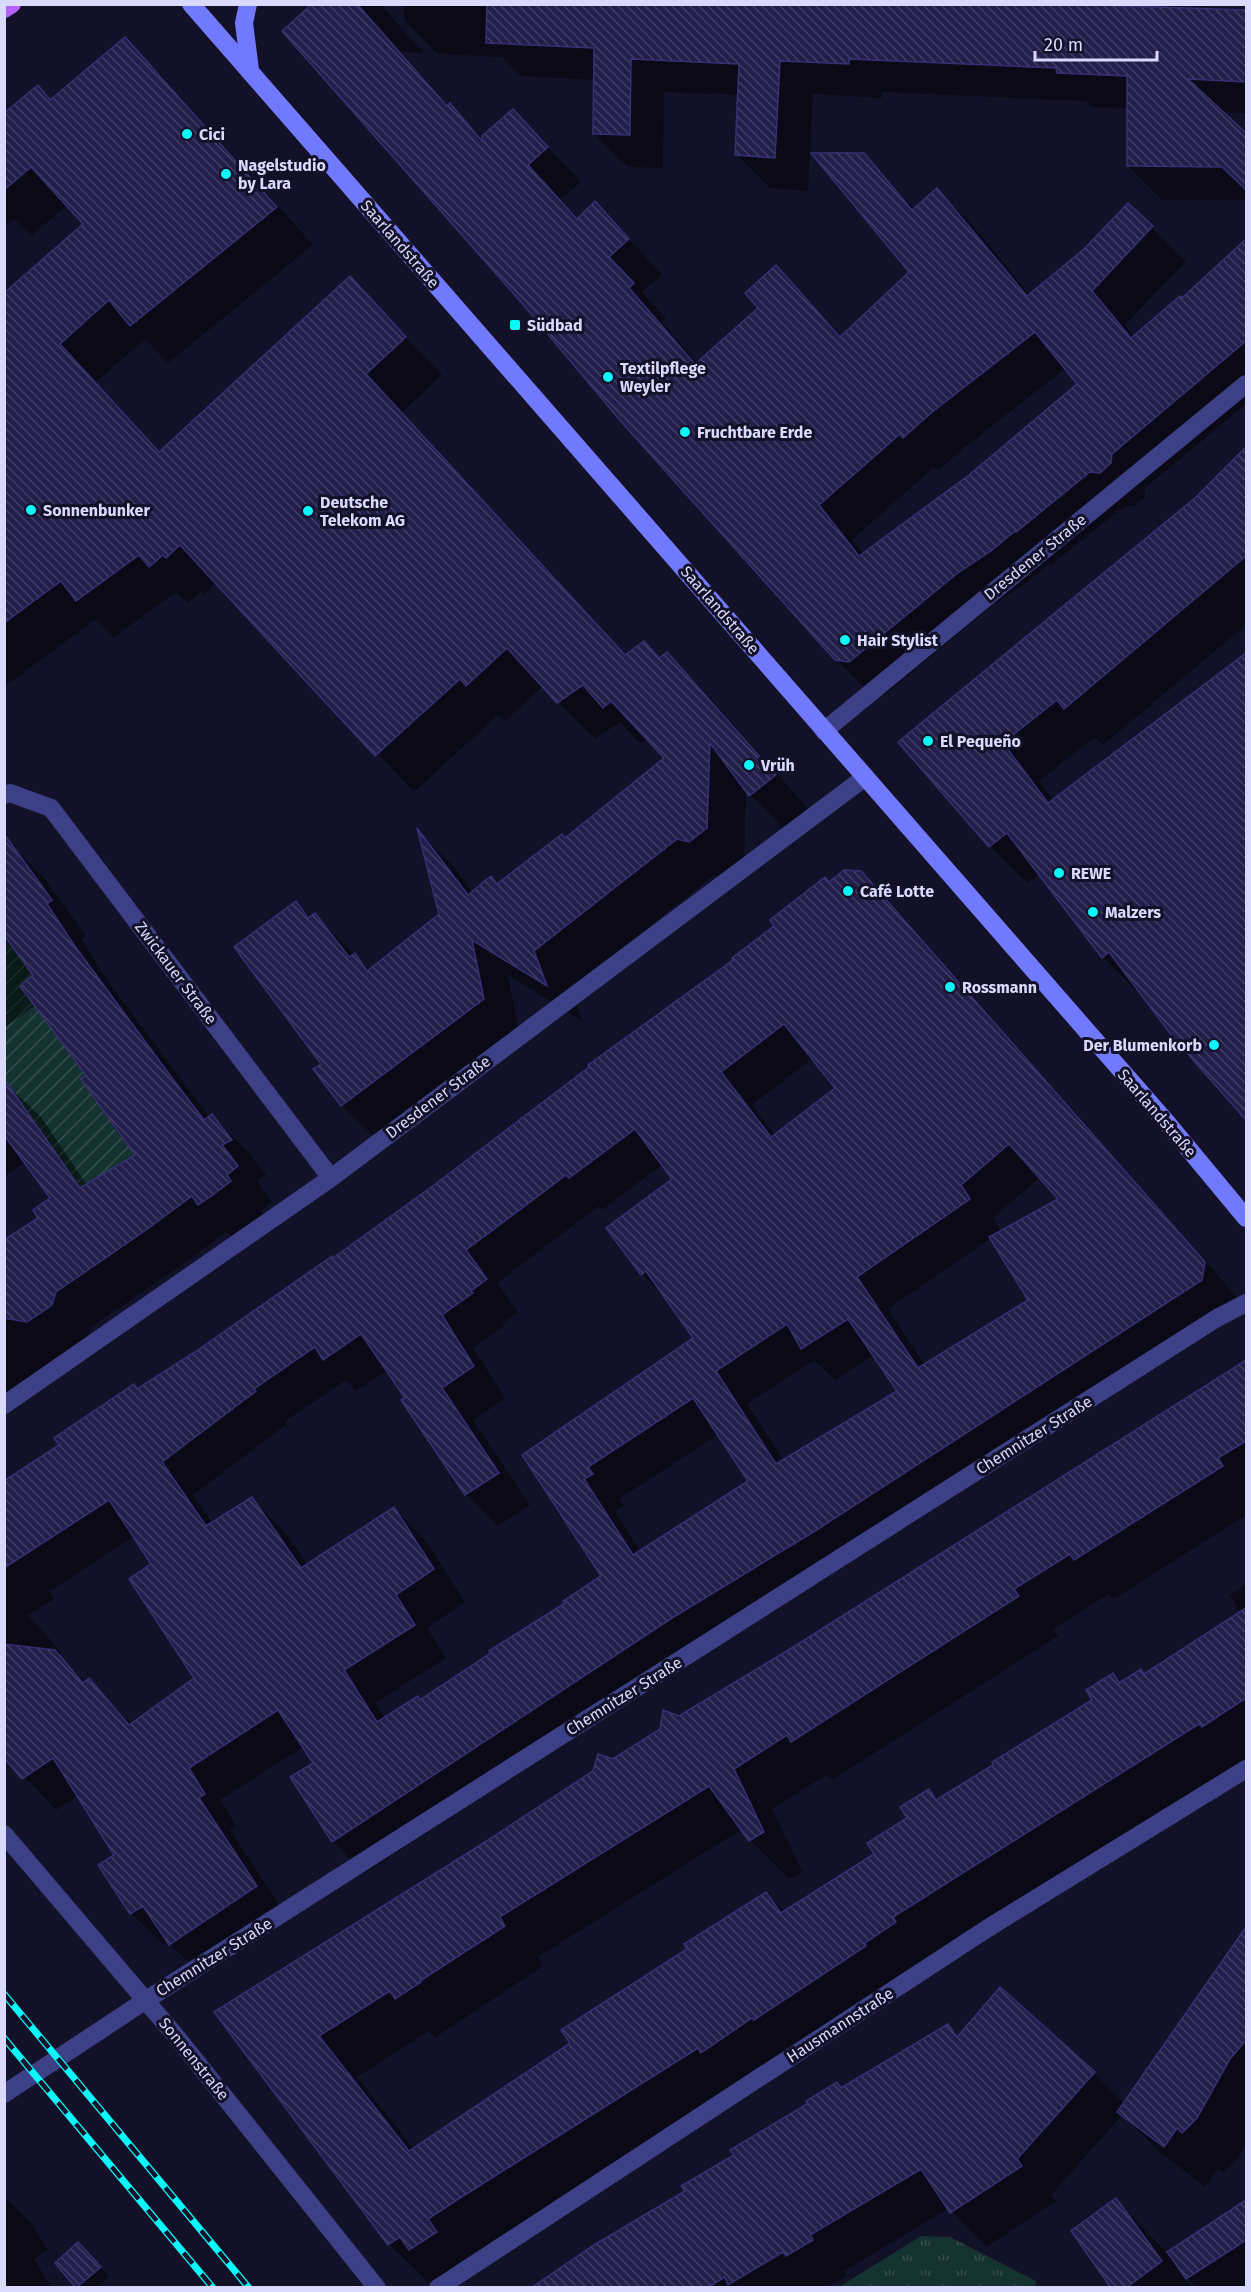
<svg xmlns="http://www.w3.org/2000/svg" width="1251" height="2292" font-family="'Fira Sans',sans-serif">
	<defs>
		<pattern id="park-tufts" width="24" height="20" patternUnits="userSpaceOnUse" patternTransform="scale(1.5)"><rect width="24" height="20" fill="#14322f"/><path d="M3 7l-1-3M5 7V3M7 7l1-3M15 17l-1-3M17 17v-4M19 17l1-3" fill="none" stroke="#364f4e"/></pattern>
		<pattern id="garden-furrows" width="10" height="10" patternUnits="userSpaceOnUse" patternTransform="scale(1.5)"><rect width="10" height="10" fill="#14322f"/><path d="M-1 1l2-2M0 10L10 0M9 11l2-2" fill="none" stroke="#364f4e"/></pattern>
		<pattern id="building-back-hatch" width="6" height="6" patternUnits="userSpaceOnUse" patternTransform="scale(1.5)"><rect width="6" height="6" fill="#221d49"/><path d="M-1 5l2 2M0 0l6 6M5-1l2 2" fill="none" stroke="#423d64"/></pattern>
	</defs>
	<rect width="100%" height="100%" fill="#131128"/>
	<path fill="url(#park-tufts)" d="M921,2236L950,2237L1036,2281L1035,2287H839Z"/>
	<path fill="url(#garden-furrows)" d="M4,935L33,975L20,986L86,1075L81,1079L109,1120L112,1117L117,1124L113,1127L126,1143L140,1134L150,1150L133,1156L80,1188L5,1080Z"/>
	<g fill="#0007" fill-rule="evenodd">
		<path d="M314,4H380L424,53L401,52L449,106L483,138L513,111L581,182L561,199L579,219L595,203L662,274L642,292L666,318L662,322L697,363L760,308L776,267L842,337L911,272L864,155L915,210L937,190L971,223L1030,295L1085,250L1128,205L1186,261L1125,325L1134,337L1182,300L1246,238V404L1145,488V497L1134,506H1125L1051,565L1049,563L1025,584L993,605L884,695L870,693L836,659ZM1066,368L1079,384L969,476L863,554L852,540L934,467L938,471L965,447Z"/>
		<path d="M404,4H1062L1246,13V113L1221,112L1246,135V200H1162L1128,166L1129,108L1092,107L1086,101L882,92V98L813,94L808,191L770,188L736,154L739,95L664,92L663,168L628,167L594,134L595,80L521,76L502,57L438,54L404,20Z"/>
		<path d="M125,39L162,76L313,245L168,363L145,339L96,382L160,452L350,278L442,375L402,412L626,655L660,659L667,654L704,691L812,813L787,832L746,790L744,866L727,878L714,875L571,989L582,1021L508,975L520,1037L379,1142L342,1105L323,1064L296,903L311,918L315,915L370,970L440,915L420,833L454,867L473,893L498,885L565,839L666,758L648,738L641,744L620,722L595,739L543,686L504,722L498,715L414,792L216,582L204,594L201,591L188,603L176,592L114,637L96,619L4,687V295L85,224L67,205L31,236L14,219L4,227V115L38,87L52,101ZM458,881L473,900L458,886Z"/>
		<path d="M1246,450V625L1103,745L1095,737L1039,781L1053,800L1246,655V1117L1173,1035L1142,993L1140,995L1103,957L1040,874L1027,883L990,845L900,742L1196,499Z"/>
		<path d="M9,843L44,878L86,936L81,939L109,983L210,1118L212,1116L248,1152L266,1175L257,1181L272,1202L261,1211L265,1217L234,1240L226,1232L182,1265L91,1327L87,1340L4,1396V1242L40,1218L52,1199L26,1162L4,1176V1082L41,1117L87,1185L137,1156L88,1075L36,1005L4,1028V846Z"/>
		<path d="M860,873L893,905L1236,1296L1234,1313L704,1650L365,1873L333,1841L315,1763L304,1746L220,1800L236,1826L230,1830L288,1918L202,1976L168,1942L164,1945L131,1913L116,1855L78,1795L56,1810L4,1755V1482L61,1446L138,1391L331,1258L333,1259L435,1186L735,960L829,884ZM813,1058L837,1088L775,1135L752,1105ZM663,1164L674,1179L642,1274L669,1301L695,1338L524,1456L603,1577L567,1604L421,1702L385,1718L375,1703L446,1658L427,1628L465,1602L426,1541L394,1509L308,1565L284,1531L252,1499L213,1524L193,1495L287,1424L285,1421L346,1380L356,1391L388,1370L407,1398L404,1401L466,1494L498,1526L530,1505L473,1421L505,1398L473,1348L504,1326L502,1324L518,1312L497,1283L599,1206L602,1210ZM1040,1177L1060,1199L1001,1232L993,1218ZM991,1238L1030,1300L925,1365L888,1309ZM874,1355L899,1391L784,1461L747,1404L814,1360L835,1380ZM719,1434L750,1482L641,1552L615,1512L624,1506L619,1499ZM134,1536L153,1564L196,1678L132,1725L89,1680L86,1682L60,1657L61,1652L28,1615L54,1599L49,1592Z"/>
		<path d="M1246,1362V1515L1114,1599L1109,1594L1053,1629L1058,1636L832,1780L826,1775L772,1809L803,1872L789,1879L750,1840L742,1829L538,1957L543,1966L436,2037L429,2031L357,2077L414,2149L572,2043L689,1950L766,1893L785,1912L876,1854L909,1819L929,1791L938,1800L1094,1701L1112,1675L1120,1683L1141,1670L1145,1675L1241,1614L1230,1595L1246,1584V1763L448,2288L438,2277L429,2283L389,2244L216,2013L483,1845L679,1718L796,1647Z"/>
		<path d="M1246,1928V2142L1238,2158L1224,2172L1218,2168L1205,2187L1160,2152L1122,2115L1051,2195L1056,2201L986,2247L949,2208L844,2271L847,2275L826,2288H533L687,2192L837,2084L842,2089L948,2025L959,2036L1094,2073L1125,2104Z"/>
		<path d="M4,2197L30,2222L48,2250L34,2259L52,2288H4Z"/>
		<path d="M1116,2200L1168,2254L1246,2202V2287L1197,2288L1188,2279L1187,2281L1192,2288H1113Z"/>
		<path d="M87,2253L109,2277L97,2288H78L57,2263Z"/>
	</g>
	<g fill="url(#building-back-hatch)" stroke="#372f75" stroke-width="1.5" fill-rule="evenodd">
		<path d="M312,4H357L447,106L450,103L482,141V136L513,109L548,147L528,165L577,219L595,201L629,239L609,257L634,283L629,288L695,364L758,308L745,293L776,265L840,337L909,272L811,153H864L912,210L937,188L1027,296L1084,249L1128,203L1153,226L1092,291L1131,338L1180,296L1182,298L1246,239V341L1112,454L1111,463L1100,473L1090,472L1016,532L1015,531L991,551L959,572L849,662L835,660L624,425L520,301L282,31ZM1035,332L1077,384L969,475L859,556L819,505L900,434L903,438L931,413Z"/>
		<path d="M487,4H1062L1246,10V82L1188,79L1246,133V190L1222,167L1127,166V76L1057,73L1056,68L849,59V64L780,61L775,158L735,155L739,64L631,59L630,135L593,134L594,48L486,43Z"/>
		<path d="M125,37L277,207L130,326L109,300L60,344L159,452L350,276L406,337L366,374L625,655L644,641L659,658L667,652L776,775L749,796L710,743L707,828L689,842L677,839L534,951L547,986L472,940L484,999L341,1106L313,1069L321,1064L234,947L296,901L308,918L315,913L349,957L355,953L367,971L439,914L417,828L468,895L491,876L497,884L562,834L565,838L664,758L611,701L603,708L583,685L557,703L507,648L466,686L460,679L375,756L180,545L166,558L163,555L149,567L139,555L76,601L61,581L4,623V293L83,224L31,167L4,190V113L38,85L50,100Z"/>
		<path d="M1246,447V556L1064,709L1057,700L1003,743L1048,803L1246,653V1120L1172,1036L1109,952L1102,958L1007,833L989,847L898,742L1195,498Z"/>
		<path d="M4,834L52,900L47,904L74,945L172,1078L204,1120L212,1114L232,1140L222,1145L238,1166L227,1175L231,1181L213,1195L198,1205L192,1196L146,1230L56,1292L52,1305L27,1322L4,1318V1240L38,1218L33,1210L50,1198L4,1135V1079L80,1188L135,1155L81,1079L86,1075L20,986L33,975L4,935Z"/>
		<path d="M844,870L861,871L1205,1262L1202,1280L815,1531L672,1618L332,1842L290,1777L313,1763L278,1710L189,1768L205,1794L199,1798L257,1886L169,1945L143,1906L130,1914L98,1865L114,1855L53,1758L22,1779L4,1758V1644L55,1650L83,1683L89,1678L129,1725L194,1678L129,1579L151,1564L109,1500L4,1568V1481L59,1445L54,1438L134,1384L137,1389L195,1352L332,1256L333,1258L434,1185L589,1067L588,1065L733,960L732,958L774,926L770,920L825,877L829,882ZM784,1024L835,1088L771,1137L721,1072ZM635,1129L672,1179L606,1228L641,1275L646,1271L693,1338L522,1455L601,1576L563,1601L565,1603L489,1651L491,1653L420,1700L418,1696L377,1722L344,1670L415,1625L396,1595L434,1569L394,1507L301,1568L252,1497L206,1526L162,1462L256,1391L254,1389L315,1347L323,1360L361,1334L405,1398L401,1400L465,1495L499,1473L442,1388L474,1366L442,1315L473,1293L471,1291L487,1279L466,1250L566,1175L569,1178ZM1009,1144L1058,1199L989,1237L1028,1300L918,1368L857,1277L970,1199L961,1185ZM848,1319L897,1391L776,1464L716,1371L787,1324L801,1349ZM693,1398L748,1481L633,1555L584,1479L593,1474L588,1467Z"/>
		<path d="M1246,1360V1441L1218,1458L1223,1466L1074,1560L1070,1554L1014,1589L1019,1596L791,1742L787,1735L734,1769L764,1832L749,1841L709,1786L500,1917L505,1926L420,1981L421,1982L395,1999L390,1991L319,2036L409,2151L570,2043L561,2030L687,1949L684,1944L766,1892L781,1913L874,1854L867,1843L907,1818L900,1807L929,1789L936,1800L993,1765L992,1762L1092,1700L1086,1690L1113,1673L1119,1683L1141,1669L1144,1674L1246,1608V1698L1202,1727L1199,1724L893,1917L896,1922L865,1943L866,1946L754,2020L752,2018L701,2053L698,2048L460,2198L428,2219L437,2232L409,2250L400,2237L388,2245L214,2012L482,1844L593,1771L598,1754L613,1759L660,1729L663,1710L679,1716L795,1646Z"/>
		<path d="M1246,1927V2040L1230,2059L1197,2118L1182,2133L1177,2128L1164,2147L1117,2112Z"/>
		<path d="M1000,1987L1095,2072L1017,2159L1022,2166L950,2213L921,2169L810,2235L813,2240L786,2256L783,2252L728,2285L725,2277L707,2288H531L594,2245L685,2191L681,2186L734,2155L730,2150L807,2104L806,2101L837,2082L841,2088L948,2024L957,2037Z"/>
		<path d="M1116,2198L1162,2261L1126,2288H1111L1071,2231Z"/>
		<path d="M1246,2200V2240L1186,2279L1167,2252Z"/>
		<path d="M78,2242L101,2267L76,2288L55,2263Z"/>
	</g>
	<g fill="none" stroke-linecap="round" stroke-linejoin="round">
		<g stroke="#3c4087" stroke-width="18">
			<path d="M824,731L1246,384"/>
			<path d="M4,795L10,793L51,808L331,1178"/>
			<path d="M4,1405L331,1178L864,778"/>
			<path d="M4,1834L175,2035L377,2288"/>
			<path d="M4,2094L146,2000L1217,1318L1246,1303"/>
			<path d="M438,2288L988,1928L1246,1769"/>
		</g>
		<g stroke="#717afd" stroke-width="18">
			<path d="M191,4L1168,1124L1246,1218"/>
			<path d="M248,4L244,23L250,70"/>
		</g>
		<path stroke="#b562fc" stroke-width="18" d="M4,9L12,4"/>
		<defs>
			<g id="rail">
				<path d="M4,1994L249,2288"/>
				<path d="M4,2038L213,2288"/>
			</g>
		</defs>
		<use href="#rail" stroke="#08f8fb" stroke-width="7"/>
		<use href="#rail" stroke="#131128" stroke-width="4.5" stroke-dasharray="14" stroke-linecap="butt"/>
	</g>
	<g fill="#08f8fb" stroke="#131128" stroke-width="2">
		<circle cx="187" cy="134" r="6"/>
		<circle cx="226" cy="174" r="6"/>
		<rect x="509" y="319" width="12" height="12" rx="3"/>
		<circle cx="608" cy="377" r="6"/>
		<circle cx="685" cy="432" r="6"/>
		<circle cx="31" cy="510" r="6"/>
		<circle cx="308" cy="511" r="6"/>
		<circle cx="845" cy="640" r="6"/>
		<circle cx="928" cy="741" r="6"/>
		<circle cx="749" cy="765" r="6"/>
		<circle cx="1059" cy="873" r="6"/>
		<circle cx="848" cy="891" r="6"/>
		<circle cx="1093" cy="912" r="6"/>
		<circle cx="950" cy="987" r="6"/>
		<circle cx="1214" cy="1045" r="6"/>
	</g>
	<g text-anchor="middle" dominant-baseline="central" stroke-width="6" stroke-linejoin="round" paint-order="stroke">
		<g font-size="16" font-weight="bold" fill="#dad9fe" stroke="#131128" text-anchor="start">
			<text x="199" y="134">Cici</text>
			<text x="238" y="165">Nagelstudio<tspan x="238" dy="18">by Lara</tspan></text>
			<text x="527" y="325">Südbad</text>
			<text x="620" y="368">Textilpflege<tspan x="620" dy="18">Weyler</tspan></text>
			<text x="697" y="432">Fruchtbare Erde</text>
			<text x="320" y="502">Deutsche<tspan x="320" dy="18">Telekom AG</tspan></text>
			<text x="43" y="510">Sonnenbunker</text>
			<text x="857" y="640">Hair Stylist</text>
			<text x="940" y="741">El Pequeño</text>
			<text x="761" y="765">Vrüh</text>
			<text x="1071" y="873">REWE</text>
			<text x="860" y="891">Café Lotte</text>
			<text x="1105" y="912">Malzers</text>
			<text x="962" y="987">Rossmann</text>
			<text x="1202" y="1045" text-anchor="end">Der Blumenkorb</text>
		</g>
		<g font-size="16" fill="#dad9fe" stroke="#131128">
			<text transform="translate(400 244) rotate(49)">Saarlandstraße</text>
			<text transform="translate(1035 557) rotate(-39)">Dresdener Straße</text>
			<text transform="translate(720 610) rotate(49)">Saarlandstraße</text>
			<text transform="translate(176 973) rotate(53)">Zwickauer Straße</text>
			<text transform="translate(438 1097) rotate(-37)">Dresdener Straße</text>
			<text transform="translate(1157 1113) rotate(49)">Saarlandstraße</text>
			<text transform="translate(1034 1435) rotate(-32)">Chemnitzer Straße</text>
			<text transform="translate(624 1696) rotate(-32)">Chemnitzer Straße</text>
			<text transform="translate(214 1957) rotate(-32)">Chemnitzer Straße</text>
			<text transform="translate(840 2025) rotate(-33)">Hausmannstraße</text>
			<text transform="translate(194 2059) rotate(51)">Sonnenstraße</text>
		</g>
	</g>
	<rect width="1251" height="2292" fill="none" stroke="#dad9fe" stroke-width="12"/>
	<path d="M1035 51v9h122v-9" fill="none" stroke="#dad9fe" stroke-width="3"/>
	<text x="1044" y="51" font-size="18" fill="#dad9fe" stroke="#131128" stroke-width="4.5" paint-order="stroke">20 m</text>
</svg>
